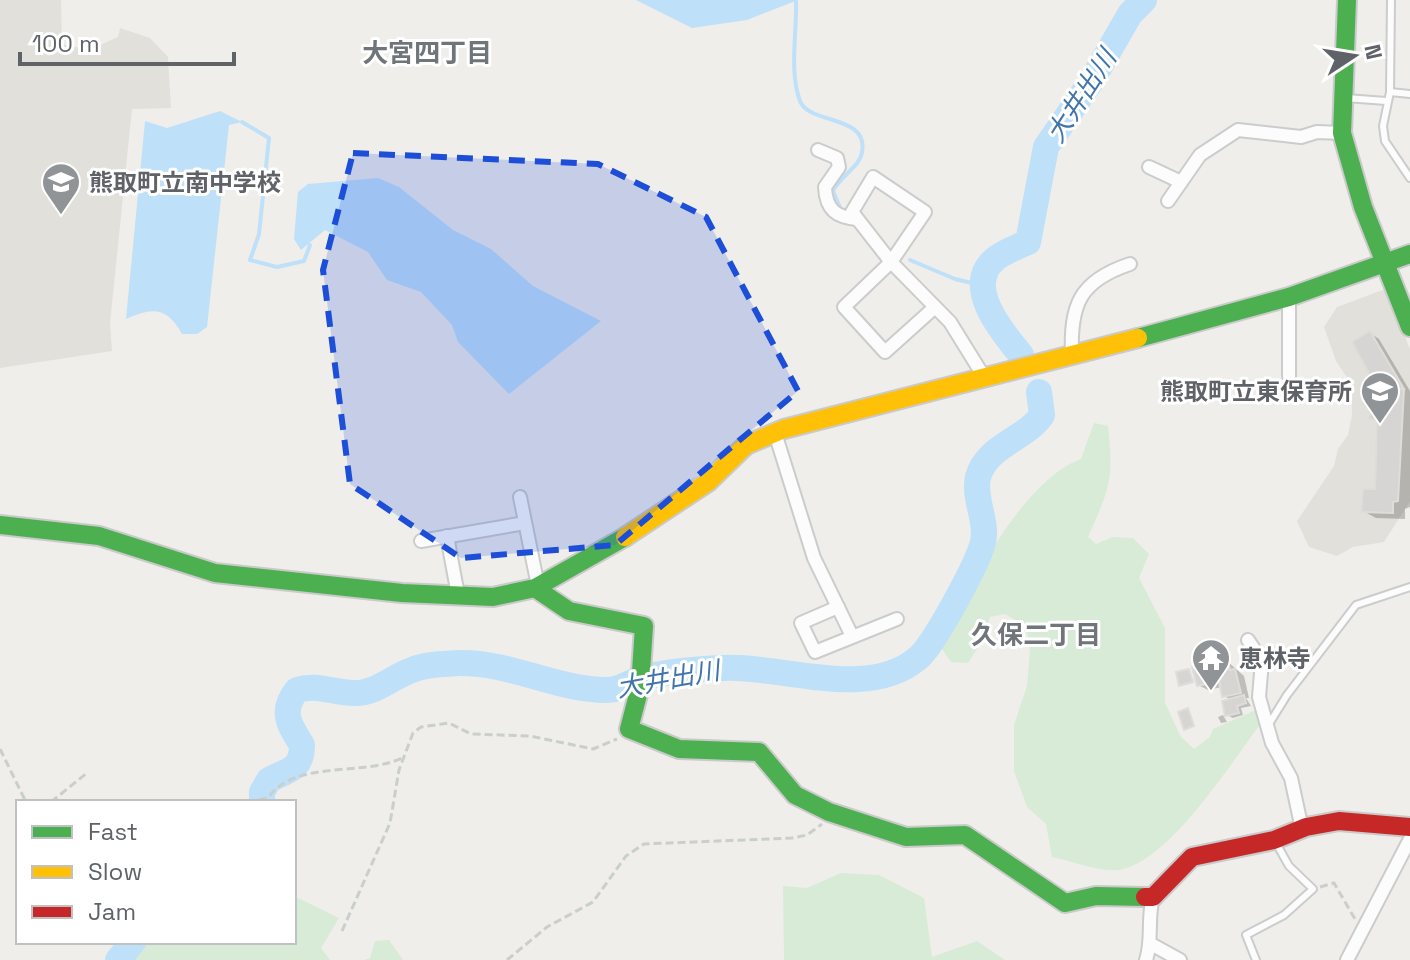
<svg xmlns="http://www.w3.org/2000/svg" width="1410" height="960" font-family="'Space Grotesk','Noto Sans JP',sans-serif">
	<rect width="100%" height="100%" fill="#efeeea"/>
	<g fill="#e2e0da">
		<path d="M0,0H61L62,44L89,50L118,37L120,28L150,38L168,57L171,108L132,109L110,323L112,351L0,368Z"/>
		<path d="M1388,288L1410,350V501L1384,542L1353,547L1337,556L1309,547L1297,521L1334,466L1338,449L1348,435L1352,415L1351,383L1336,361L1324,327L1337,307Z"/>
	</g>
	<g fill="#d8ebd6">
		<path d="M1094,423L1108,426C1114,479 1110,488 1088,537L1096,544L1113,537L1133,538L1149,554L1139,578L1165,628V703L1181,737L1194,749L1210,737L1213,729L1256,710L1262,722C1232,761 1168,864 1118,870C1099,872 1071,861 1052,857L1046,824L1027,807L1014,771V725L1027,686L1030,650L1026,627L1005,614L990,617L983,640L968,663L951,662L942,649C962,593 1024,479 1081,459Z"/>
		<path d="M841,873L879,875L924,898L932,957L977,941L1005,960H784L783,886L807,888Z"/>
		<path d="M294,896L339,918L321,948L330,960H127L142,942H294Z"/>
		<path d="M389,940L403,960H364L370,958L375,941Z"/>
	</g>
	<g fill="#bfe0f9">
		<path d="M636,0H798L747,20L692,28Z"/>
		<path d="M220,111L242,122L229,125L207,327L197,334H182C167,307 153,307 126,319L145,121L167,128Z"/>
		<path d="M378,178L399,187L453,230L491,249L533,286L601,321L509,394L458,342L452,325L421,292L387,280L368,252L325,230L301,250L294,239L298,192L308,184Z"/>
	</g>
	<g fill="#0003">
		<path d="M1370,333L1379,339L1410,391V507L1405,509V519L1376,518L1363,511L1377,491L1379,422L1372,418L1384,390L1378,386Z"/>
		<path d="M1227,661L1244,676L1249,698H1246L1251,706L1241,708L1243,715L1233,718L1227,715L1232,700L1224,696L1222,687L1208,690L1198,685Z"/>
		<path d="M1223,715L1227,722L1221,723L1218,717Z"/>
	</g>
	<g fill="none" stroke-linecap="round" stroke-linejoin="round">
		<g stroke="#bfe0f9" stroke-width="4">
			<path d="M796,1C797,32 789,72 800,101C809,125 869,114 862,152C860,167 839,177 833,191L841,210"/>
			<path d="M242,122L269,138L259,234L250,260L277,267L304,261L310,245"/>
			<path d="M910,260L955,279L985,286"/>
		</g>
		<g stroke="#bfe0f9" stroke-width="26">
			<path d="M1021,355C1004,334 963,287 994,260C1002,252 1018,247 1028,242L1046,147L1092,80L1130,14L1144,0"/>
			<path d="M262,802V792L269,780C288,770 302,770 302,745C289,725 280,711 297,690C318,683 335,694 356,693C376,693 394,676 412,670C425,664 445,664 459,663C511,662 556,690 607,690C623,690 631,680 646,677C671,671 698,669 724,668C782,665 868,701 918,658C934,645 978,563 983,542C988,521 973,499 978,477C987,445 1025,440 1042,415L1039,392"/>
			<path d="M118,960L133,942"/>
		</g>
	</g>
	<g fill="#d6d5d3" stroke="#deddd9" stroke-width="2">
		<path d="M1370,331L1404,389L1377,388L1352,342Z"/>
		<path d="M1372,388L1404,389L1398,501L1393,502V513L1361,512L1363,489H1375L1377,420L1369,419Z"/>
		<path d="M1227,658L1230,670L1235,669L1241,693L1222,697L1219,681L1197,686L1192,667Z"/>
		<path d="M1189,669L1193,682L1179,686L1176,672Z"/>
		<path d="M1244,695L1246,703L1237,706L1239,713L1225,716L1222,701Z"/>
		<path d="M1188,708L1194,726L1184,730L1178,712Z"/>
	</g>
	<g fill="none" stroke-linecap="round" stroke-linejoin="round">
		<defs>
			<g id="lane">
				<path d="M1391,0L1390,92L1383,126L1385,141L1410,178"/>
				<path d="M1390,92L1410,94"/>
				<path d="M1346,98L1386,101"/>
				<path d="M1269,724L1287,695L1356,605L1410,587"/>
				<path d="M1256,960L1246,935L1284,915L1313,889L1289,866L1276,843"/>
			</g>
			<g id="street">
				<path d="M818,150L837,158L839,167L825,187C826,210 836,217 857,219"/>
				<path d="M1149,167L1181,182"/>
				<path d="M1168,201L1200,155L1238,130L1301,137L1317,132L1342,133"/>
				<path d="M935,307L885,352L844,307L891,262L925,212L873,177L852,212L891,262L950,322L986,380"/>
				<path d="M1072,356C1070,305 1079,281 1130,264"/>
				<path d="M1289,376V297"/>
				<path d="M775,433L814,558L852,636"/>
				<path d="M520,497L538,586"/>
				<path d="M447,536L458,595"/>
				<path d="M421,541L525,523"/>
				<path d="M838,607L801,623L815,652L897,619"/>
				<path d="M1248,640L1262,661L1259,697L1272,743L1291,778L1302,829"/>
				<path d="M1151,944L1180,960"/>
				<path d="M1146,960C1153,939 1147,919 1153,897"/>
				<path d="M1347,960L1410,839"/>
			</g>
			<g id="fast">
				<path d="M1347,0L1342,133L1363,207L1410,327"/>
				<path d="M1138,338L1289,297L1410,254"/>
				<path d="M0,525L99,536L215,573L402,593L493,597L535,588L625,537"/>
				<path d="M535,588L569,611L644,626L640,687L629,729L679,749L759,752L795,795L829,812L906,837L965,835L1065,903L1096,896L1145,897"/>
			</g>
			<path id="slow" d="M625,537L708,482L746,445L784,429L1138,338"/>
			<path id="jam" d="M1145,897H1153L1192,857L1274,840L1306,827L1339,821L1410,827"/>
		</defs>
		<use href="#lane" stroke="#cbcccc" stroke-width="10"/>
		<use href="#street" stroke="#cbcccc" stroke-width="16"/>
		<use href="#fast" stroke="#cacacb" stroke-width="22"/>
		<use href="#slow" stroke="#cacacb" stroke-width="22"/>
		<use href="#jam" stroke="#cacacb" stroke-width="22"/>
		<g stroke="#cacfcc" stroke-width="3" stroke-dasharray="8 4" stroke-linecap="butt">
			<path d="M0,749L26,802"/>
			<path d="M51,802L87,773"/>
			<path d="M247,802L268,798C295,759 362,777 402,758"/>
			<path d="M1320,887L1334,883L1355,919"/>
			<path d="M342,931L390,823L399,770L413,733L421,727L449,723L471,734L530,736L593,749L617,739"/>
			<path d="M507,960L547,927L593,902L626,856L644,844L792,838L807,835L822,824"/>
		</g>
		<use href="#lane" stroke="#fdfcfc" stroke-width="6"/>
		<use href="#street" stroke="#fdfcfc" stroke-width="12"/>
		<use href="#fast" stroke="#4caf50" stroke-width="18"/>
		<use href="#slow" stroke="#ffc107" stroke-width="18"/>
		<use href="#jam" stroke="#c62828" stroke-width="18"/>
	</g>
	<path fill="#1d4ed8" fill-opacity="0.2" stroke="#1d4ed8" stroke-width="6" stroke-dasharray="16 10" stroke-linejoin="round" d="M353,153L598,164L706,217L798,391L615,545L461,558L350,484L323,270Z"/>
	<defs>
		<symbol id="school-pin" viewBox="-11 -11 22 30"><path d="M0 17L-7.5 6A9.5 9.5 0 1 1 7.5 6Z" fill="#919496" stroke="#fff"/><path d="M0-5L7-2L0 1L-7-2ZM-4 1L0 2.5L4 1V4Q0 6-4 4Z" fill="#fff"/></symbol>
		<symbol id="temple-pin" viewBox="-11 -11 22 30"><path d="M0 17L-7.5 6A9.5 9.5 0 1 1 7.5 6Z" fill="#919496" stroke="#fff"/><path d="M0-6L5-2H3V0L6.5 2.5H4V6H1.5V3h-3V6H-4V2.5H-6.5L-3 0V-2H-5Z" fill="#fff"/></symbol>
	</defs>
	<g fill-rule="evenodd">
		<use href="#school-pin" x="39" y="160" width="44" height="60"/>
		<use href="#school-pin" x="1358" y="369" width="44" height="60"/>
		<use href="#temple-pin" x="1189" y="636" width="44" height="60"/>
	</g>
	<g text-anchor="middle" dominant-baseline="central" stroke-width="6" stroke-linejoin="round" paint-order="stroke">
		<g font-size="24" font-weight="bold" fill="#5f6368" stroke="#fff" text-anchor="start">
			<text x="89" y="182">熊取町立南中学校</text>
			<text x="1352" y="391" text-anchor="end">熊取町立東保育所</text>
			<text x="1239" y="658">恵林寺</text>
		</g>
		<g font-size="26" font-weight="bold" fill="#70757a" stroke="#fff">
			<text x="427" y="53">大宮四丁目</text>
			<text x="1036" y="635">久保二丁目</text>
		</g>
		<g font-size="26" font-style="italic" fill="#4174aa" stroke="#fff">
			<text transform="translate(1081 96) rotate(-57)">大井出川</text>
			<text transform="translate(668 679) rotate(-10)">大井出川</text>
		</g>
	</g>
	<rect x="16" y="800" width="280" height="144" fill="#ffffff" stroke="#bfc1c3" stroke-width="2"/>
	<rect x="32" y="826" width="40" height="12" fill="#4caf50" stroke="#bfc1c3" stroke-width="2"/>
	<text x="88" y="840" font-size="24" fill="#5f6368">Fast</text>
	<rect x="32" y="866" width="40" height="12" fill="#ffc107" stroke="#bfc1c3" stroke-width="2"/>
	<text x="88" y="880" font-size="24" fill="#5f6368">Slow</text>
	<rect x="32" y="906" width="40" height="12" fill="#c62828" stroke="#bfc1c3" stroke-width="2"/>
	<text x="88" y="920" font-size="24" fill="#5f6368">Jam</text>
	<g transform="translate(1354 56) rotate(78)" stroke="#ffffff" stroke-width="6" paint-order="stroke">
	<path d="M0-6L14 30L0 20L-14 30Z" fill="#5f6368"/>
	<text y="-12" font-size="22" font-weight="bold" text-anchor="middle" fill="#5f6368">N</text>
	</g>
	<path d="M20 52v12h214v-12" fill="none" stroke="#5f6368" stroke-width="4"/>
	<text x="32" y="52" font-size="24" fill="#5f6368" stroke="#ffffff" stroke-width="6" paint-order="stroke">100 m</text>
</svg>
